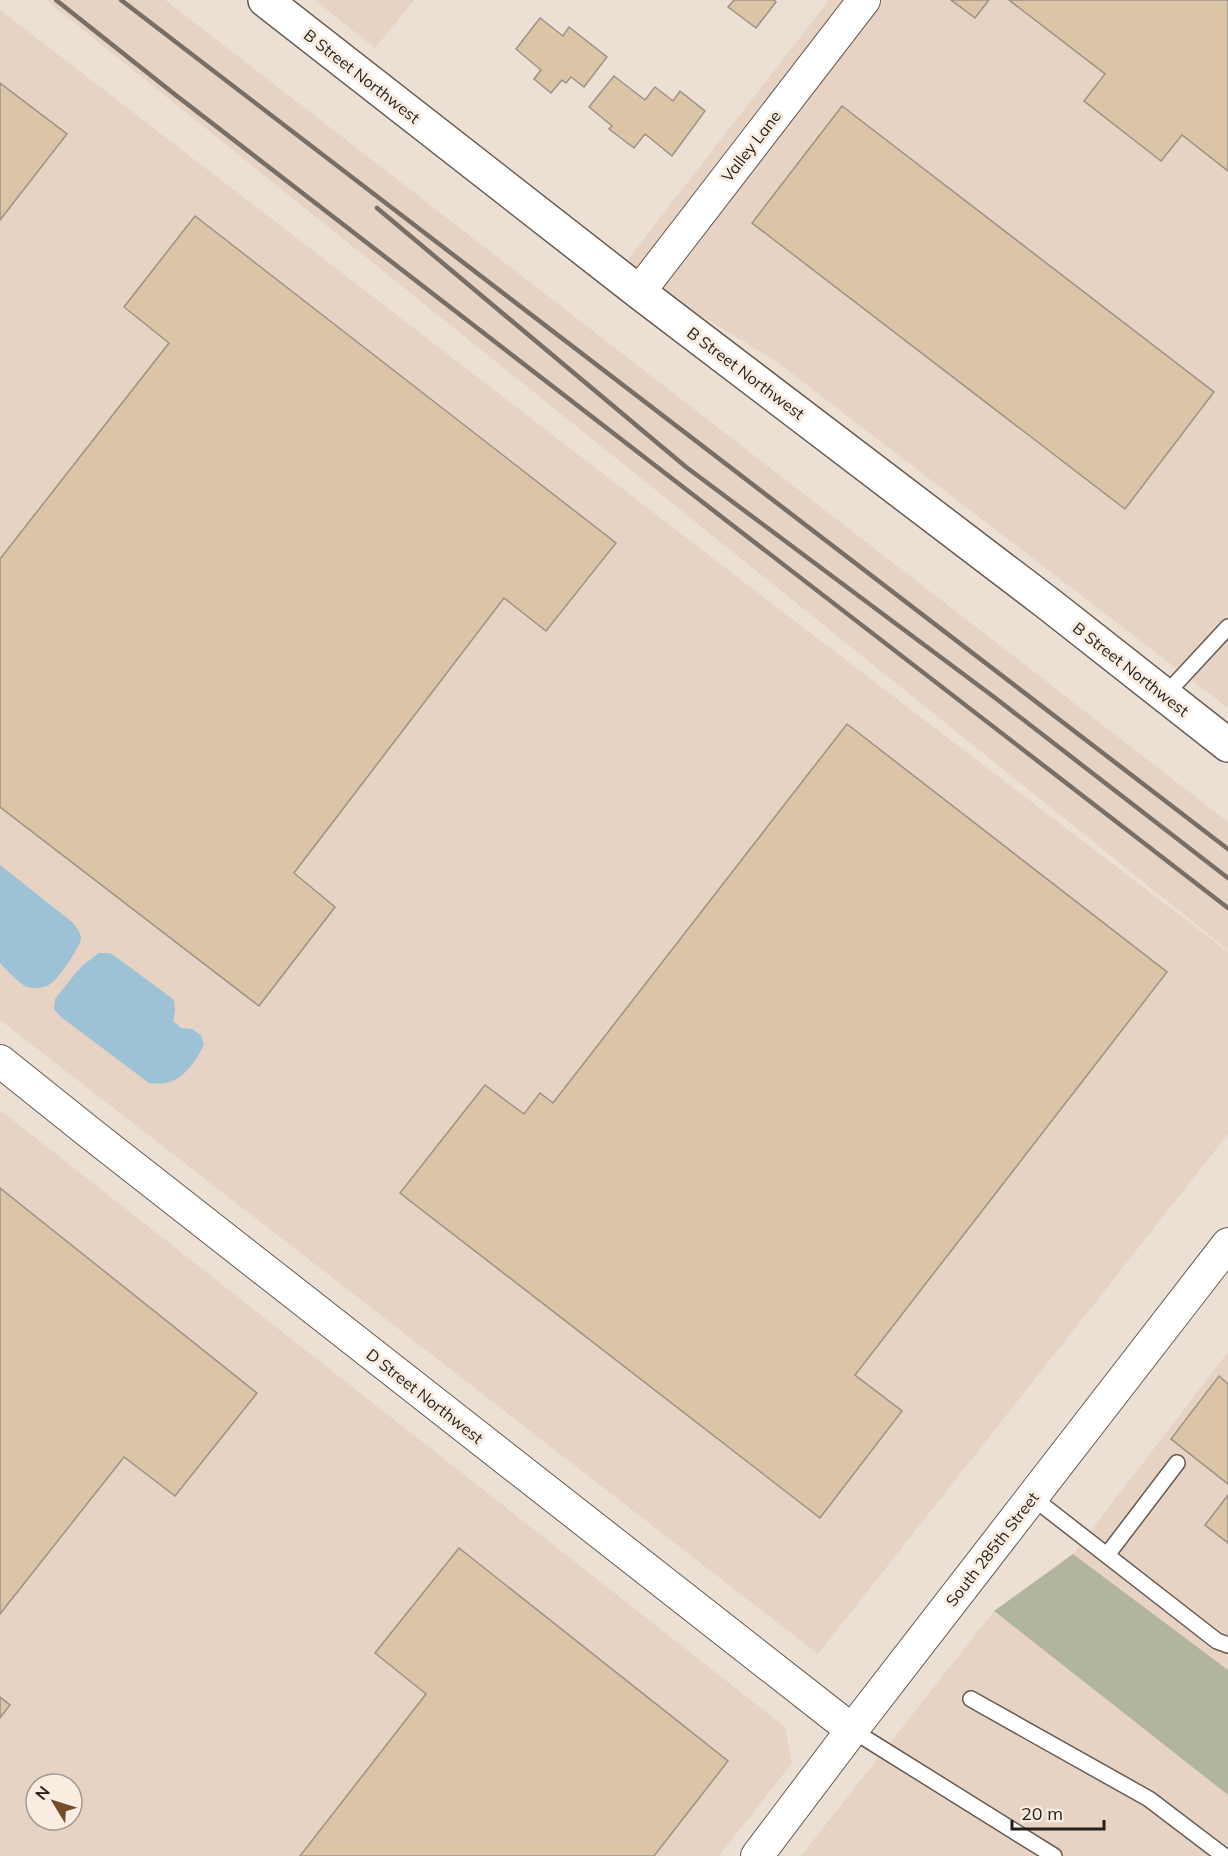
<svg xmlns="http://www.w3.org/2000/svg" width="1228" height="1856" font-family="Mulish,sans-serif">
	<rect width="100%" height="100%" fill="#ecdfd4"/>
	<g fill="#e6d3c3" fill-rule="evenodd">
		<path d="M46,0H165L1228,822V950Z"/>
		<path d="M315,0H414L375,48Z"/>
		<path d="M829,0H1228V708L777,362L622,267Z"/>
		<path d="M0,10L745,583L1228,952V1134L818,1654L0,1020Z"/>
		<path d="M0,1110L785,1727L792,1763L719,1856H0ZM36,1784H72V1820H36Z"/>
		<path d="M1228,1352V1670L1073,1554Z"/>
		<path d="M994,1611L1228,1795V1856H801Z"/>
	</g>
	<path fill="#b1b59e" d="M1073,1554L1228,1670V1795L994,1611Z"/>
	<g fill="#9dc1d5">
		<path d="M0,865L72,922C76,927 80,931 81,938C81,946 61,974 54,981C48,987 36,990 28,987C20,985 7,970 0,963Z"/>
		<path d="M99,953H110L119,959L174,1000L175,1011L173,1021L181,1028L192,1029L201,1035L204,1045C192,1068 178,1088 149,1083L61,1017L54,1009L55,999L75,974L82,966Z"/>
	</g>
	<g fill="#dcc4a7" stroke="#9c9286" stroke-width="1.5">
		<path d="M734,0H774L776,2L756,28L728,7Z"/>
		<path d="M951,0H989L975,18Z"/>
		<path d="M1009,0H1228V171L1182,135L1161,161L1084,101L1105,74Z"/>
		<path d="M540,18L563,36L569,27L607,57L584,87L571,77L566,83L562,80L551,93L534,79L541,70L516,49Z"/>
		<path d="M614,76L645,100L655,87L673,101L680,91L705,111L672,156L645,134L634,148L609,129L612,126L589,107Z"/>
		<path d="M0,83L67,134L0,220Z"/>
		<path d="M842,106L1214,392L1125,509L752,223Z"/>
		<path d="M195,216L616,543L546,631L504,598L294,873L335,907L259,1006L0,807V559L169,343L124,307Z"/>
		<path d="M847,724L1167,972L855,1375L902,1411L820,1518L400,1193L485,1085L524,1114L540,1093L553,1103Z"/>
		<path d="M0,1188L257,1393L175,1496L124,1457L0,1614Z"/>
		<path d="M1219,1376L1228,1384V1484L1171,1439Z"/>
		<path d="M1228,1495V1543L1205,1525Z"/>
		<path d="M459,1548L728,1761L654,1856H300L426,1694L375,1653Z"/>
		<path d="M0,1697L10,1705L0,1718Z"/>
	</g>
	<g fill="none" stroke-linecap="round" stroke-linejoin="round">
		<defs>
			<g id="service">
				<path d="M1165,695L1228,627"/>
				<path d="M1032,1497L1217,1641L1228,1645"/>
				<path d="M1107,1555L1177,1463"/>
				<path d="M971,1699L1149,1799L1224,1856"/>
				<path d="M852,1730L1054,1856"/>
			</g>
			<g id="minor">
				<path d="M639,292L864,0"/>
				<path d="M0,1061L90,1133L852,1730"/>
				<path d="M757,1856L852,1730L1228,1244"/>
			</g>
			<path id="tertiary" d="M265,0L639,292L1050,605L1228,745"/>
		</defs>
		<use href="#service" stroke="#675b52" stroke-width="18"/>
		<use href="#minor" stroke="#675b52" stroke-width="34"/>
		<use href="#tertiary" stroke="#675b52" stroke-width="36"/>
		<use href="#service" stroke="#fff" stroke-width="15"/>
		<use href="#minor" stroke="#fff" stroke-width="32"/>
		<use href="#tertiary" stroke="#fff" stroke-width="33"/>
		<g stroke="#766e67" stroke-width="4.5">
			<path d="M56,0L173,93L1228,908"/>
			<path d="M121,0L1228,849"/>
			<path d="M377,208L686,467L994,697L1228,878"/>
		</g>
	</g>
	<g text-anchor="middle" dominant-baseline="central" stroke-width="6" stroke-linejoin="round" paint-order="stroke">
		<g font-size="16" fill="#241f1b" stroke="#f9ece1">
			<text transform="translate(362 76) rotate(38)">B Street Northwest</text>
			<text transform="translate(751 146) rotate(-52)">Valley Lane</text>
			<text transform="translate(746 373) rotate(37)">B Street Northwest</text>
			<text transform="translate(1131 669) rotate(38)">B Street Northwest</text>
			<text transform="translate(425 1396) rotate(38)">D Street Northwest</text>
			<text transform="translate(992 1549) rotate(-52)">South 285th Street</text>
		</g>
	</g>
	<g transform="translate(54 1802) rotate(308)"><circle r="28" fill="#f9ece1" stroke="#a49a92" stroke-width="1.5"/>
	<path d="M0-4.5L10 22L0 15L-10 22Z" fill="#724d28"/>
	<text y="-9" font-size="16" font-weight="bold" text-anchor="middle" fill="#241f1b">N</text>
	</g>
	<path d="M1012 1820v9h92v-9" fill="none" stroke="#241f1b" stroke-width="3"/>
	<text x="1021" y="1820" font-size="18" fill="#241f1b" stroke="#f9ece1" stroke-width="4.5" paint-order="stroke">20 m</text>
</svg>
